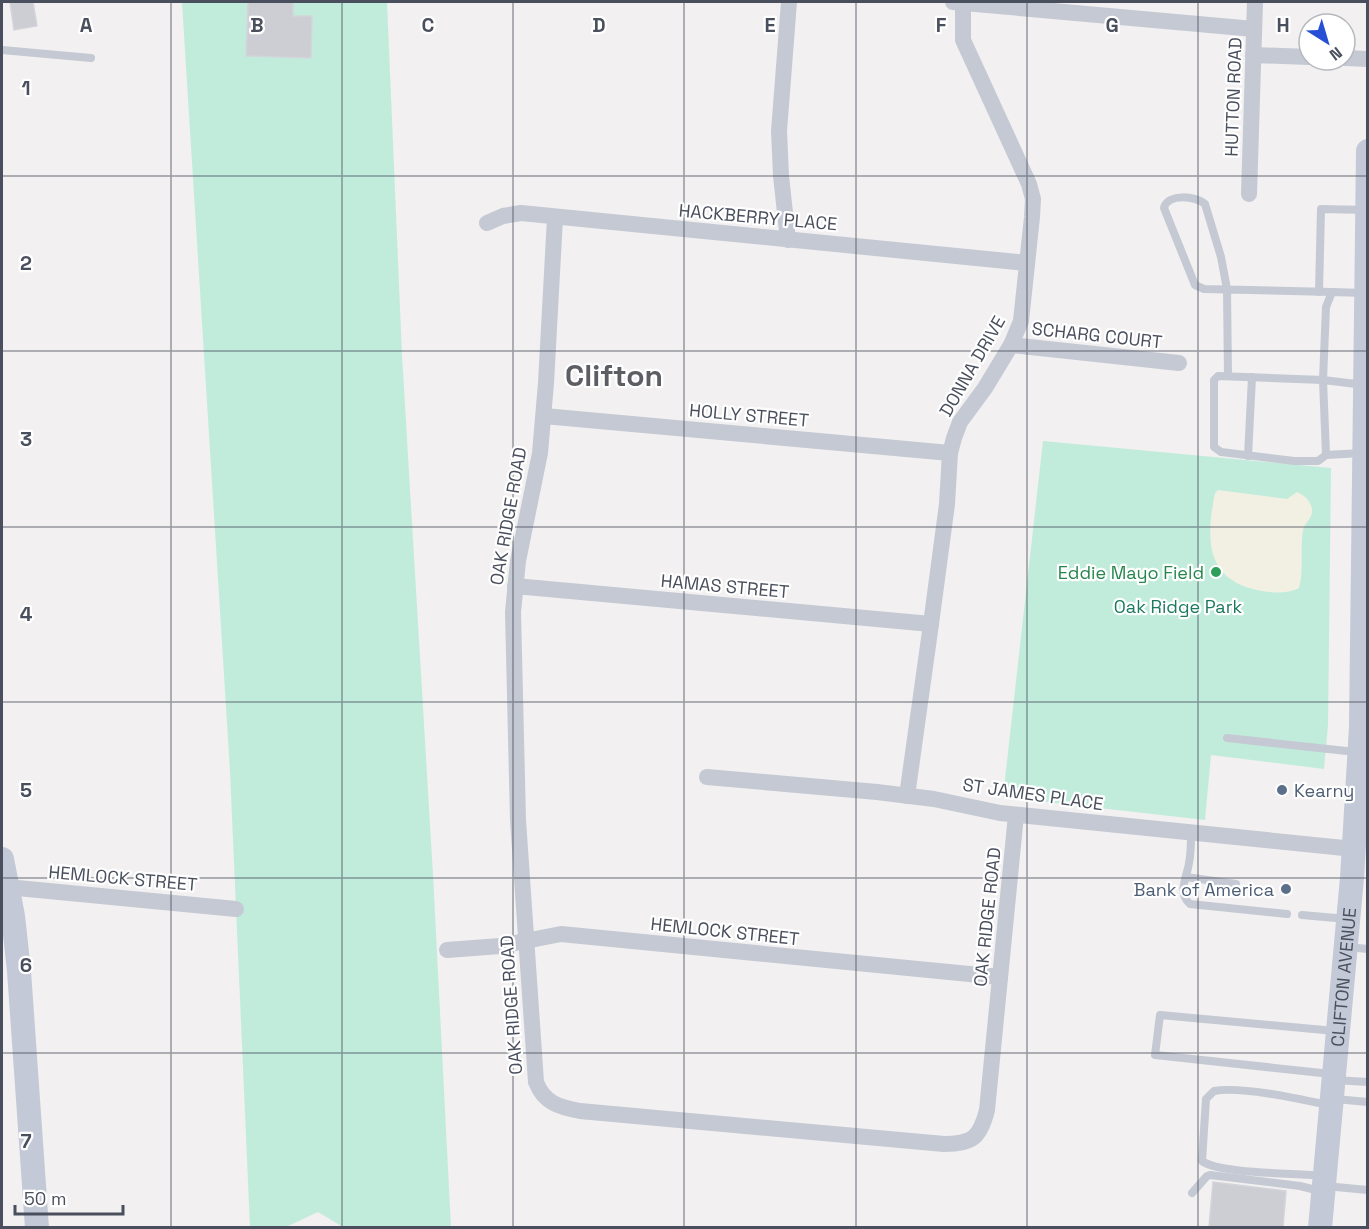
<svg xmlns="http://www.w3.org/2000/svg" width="1369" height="1229" font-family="'Space Grotesk',sans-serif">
	<rect width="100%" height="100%" fill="#f2f0f0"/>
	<g fill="#c1ecdb">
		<path d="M182,2H387L402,355L433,875L451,1227H343L318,1212L286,1227H250L230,771Z"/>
		<path d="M1043,441L1331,468L1328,725L1324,769L1211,755L1205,820L1003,797Z"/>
	</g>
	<path fill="#f2f0e2" d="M1218,490L1287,499L1297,492C1305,496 1310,500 1312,509C1313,519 1305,521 1303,530C1300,549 1304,570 1299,588C1288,594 1273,593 1262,591C1204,581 1206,538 1215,493Z"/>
	<g fill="#cdced4" stroke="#d4d5db" stroke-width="1.5">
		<path d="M10,2H33L37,26L14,30Z"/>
		<path d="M248,2H293V16H312L311,58L246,56Z"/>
		<path d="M1213,1182L1286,1191L1283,1227H1209Z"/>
	</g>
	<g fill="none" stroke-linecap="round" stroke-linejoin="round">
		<g stroke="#c4c9d3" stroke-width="8">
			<path d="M2,50L91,58"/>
			<path d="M1319,292L1321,209L1367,210"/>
			<path d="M1228,376L1227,289L1221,257L1205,204C1196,196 1168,193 1164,208L1195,285L1204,289L1332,292"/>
			<path d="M1362,453L1326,455L1323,380L1326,307L1332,292L1364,293"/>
			<path d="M1326,455L1318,461H1294L1221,452L1214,447V380L1218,376L1323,380L1365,385"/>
			<path d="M1248,456L1252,377"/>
			<path d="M1227,738L1356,752"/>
			<path d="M1191,833C1191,843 1191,854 1189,863C1187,877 1177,893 1190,904L1287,914"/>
			<path d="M1186,877L1236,884"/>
			<path d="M1302,915L1347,919"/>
			<path d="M1347,947L1368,949"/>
			<path d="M1331,1074L1155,1055L1160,1015L1335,1031"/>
			<path d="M1334,1080L1368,1082"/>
			<path d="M1335,1099L1368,1102"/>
			<path d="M1322,1176C1297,1173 1219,1174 1202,1161L1206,1099L1214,1091C1242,1086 1300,1099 1328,1105"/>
			<path d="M1325,1186L1368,1190"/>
			<path d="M1192,1193L1207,1176L1210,1175L1300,1186L1320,1191"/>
		</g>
		<g stroke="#c4c9d3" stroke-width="16">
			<path d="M953,2L1254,29"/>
			<path d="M1253,55L1309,57"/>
			<path d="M1345,58L1368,59"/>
			<path d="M1249,194L1255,2"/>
			<path d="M555,218L546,383L540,453L518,561L513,612L518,820L536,1082C544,1103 559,1107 580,1111L944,1144C972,1144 980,1138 987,1110L1016,815"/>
			<path d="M487,223L503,216L521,213L1027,263"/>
			<path d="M788,240L781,176L779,131L789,2"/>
			<path d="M1011,345L1179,363"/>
			<path d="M544,416L950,453"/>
			<path d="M515,586L931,624"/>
			<path d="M707,777L877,792L934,799L1000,813L1354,849"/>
			<path d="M907,796L931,624L947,504L950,453L954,438L960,422L985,388L1011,345L1021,321L1032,217L1033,199L1029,184L963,40V3"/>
			<path d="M7,887L236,909"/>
			<path d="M447,950L500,946L561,934L1000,977"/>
		</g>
		<g stroke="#c4c9d7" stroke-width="24">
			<path d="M2,859L13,916L19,971L37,1228"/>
			<path id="s1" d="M1320,1228L1352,878L1361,727L1368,151"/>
		</g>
	</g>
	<path fill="none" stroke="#494f5c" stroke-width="1.5" stroke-opacity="0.55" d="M171,2V1228M342,2V1228M513,2V1228M684,2V1228M856,2V1228M1027,2V1228M1198,2V1228M2,176H1368M2,351H1368M2,527H1368M2,702H1368M2,878H1368M2,1053H1368"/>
	<circle fill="#2e9e5b" stroke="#fff" stroke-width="2" cx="1216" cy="572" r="6"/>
	<g fill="#5c6f8a" stroke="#fff" stroke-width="2">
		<circle cx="1282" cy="790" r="6"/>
		<circle cx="1286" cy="889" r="6"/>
	</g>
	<g text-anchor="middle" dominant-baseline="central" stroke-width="4.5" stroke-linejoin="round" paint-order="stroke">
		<g font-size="18" fill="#494f5c" stroke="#fff">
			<text transform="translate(1233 97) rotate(-88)">HUTTON ROAD</text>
			<text transform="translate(758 217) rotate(5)">HACKBERRY PLACE</text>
			<text transform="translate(1097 335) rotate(6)">SCHARG COURT</text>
			<text transform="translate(972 366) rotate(-60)">DONNA DRIVE</text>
			<text transform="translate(749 415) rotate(5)">HOLLY STREET</text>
			<text transform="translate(508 516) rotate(-80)">OAK RIDGE ROAD</text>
			<text transform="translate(725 586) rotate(5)">HAMAS STREET</text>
			<text transform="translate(1033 794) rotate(8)">ST JAMES PLACE</text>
			<text transform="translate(123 878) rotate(5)">HEMLOCK STREET</text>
			<text transform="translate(987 917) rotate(-84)">OAK RIDGE ROAD</text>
			<text transform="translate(725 931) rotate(6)">HEMLOCK STREET</text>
			<text stroke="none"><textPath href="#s1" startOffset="252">CLIFTON AVENUE</textPath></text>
			<text transform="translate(511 1005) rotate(-94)">OAK RIDGE ROAD</text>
		</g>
		<g font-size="18" fill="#27864d" stroke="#fff" text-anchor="end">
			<text x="1204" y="572">Eddie Mayo Field</text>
		</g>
		<g font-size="18" fill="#1e795e" stroke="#fff">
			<text x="1178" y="606">Oak Ridge Park</text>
		</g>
		<g font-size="18" fill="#4e5e75" stroke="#fff" text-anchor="start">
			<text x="1294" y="790">Kearny</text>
			<text x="1274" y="889" text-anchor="end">Bank of America</text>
		</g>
		<g font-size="30" font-weight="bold" fill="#5d5e64" stroke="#fff">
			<text x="614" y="375">Clifton</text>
		</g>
	</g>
	<g font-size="20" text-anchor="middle" font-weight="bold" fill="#494f5c" stroke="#fff" stroke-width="4.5" stroke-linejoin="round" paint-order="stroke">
		<text x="86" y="32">A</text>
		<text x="257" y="32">B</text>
		<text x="428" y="32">C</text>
		<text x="599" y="32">D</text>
		<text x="770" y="32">E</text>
		<text x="941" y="32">F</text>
		<text x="1112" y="32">G</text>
		<text x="1283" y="32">H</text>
		<text x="26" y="95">1</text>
		<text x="26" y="270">2</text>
		<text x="26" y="446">3</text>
		<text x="26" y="621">4</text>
		<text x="26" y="797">5</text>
		<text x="26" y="972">6</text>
		<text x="26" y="1148">7</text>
	</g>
	<rect width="1369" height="1229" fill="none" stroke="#494f5c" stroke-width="6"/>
	<g transform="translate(1327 42) rotate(143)"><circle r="28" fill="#ffffff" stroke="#b6b9be" stroke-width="1.5"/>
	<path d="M0-4.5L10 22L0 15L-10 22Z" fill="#264fd5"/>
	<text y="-9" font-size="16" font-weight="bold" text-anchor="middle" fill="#494f5c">N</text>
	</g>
	<path d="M15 1205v9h108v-9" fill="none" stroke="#494f5c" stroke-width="3"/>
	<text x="24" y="1205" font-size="18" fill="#494f5c" stroke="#ffffff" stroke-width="4.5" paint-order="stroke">50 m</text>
</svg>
